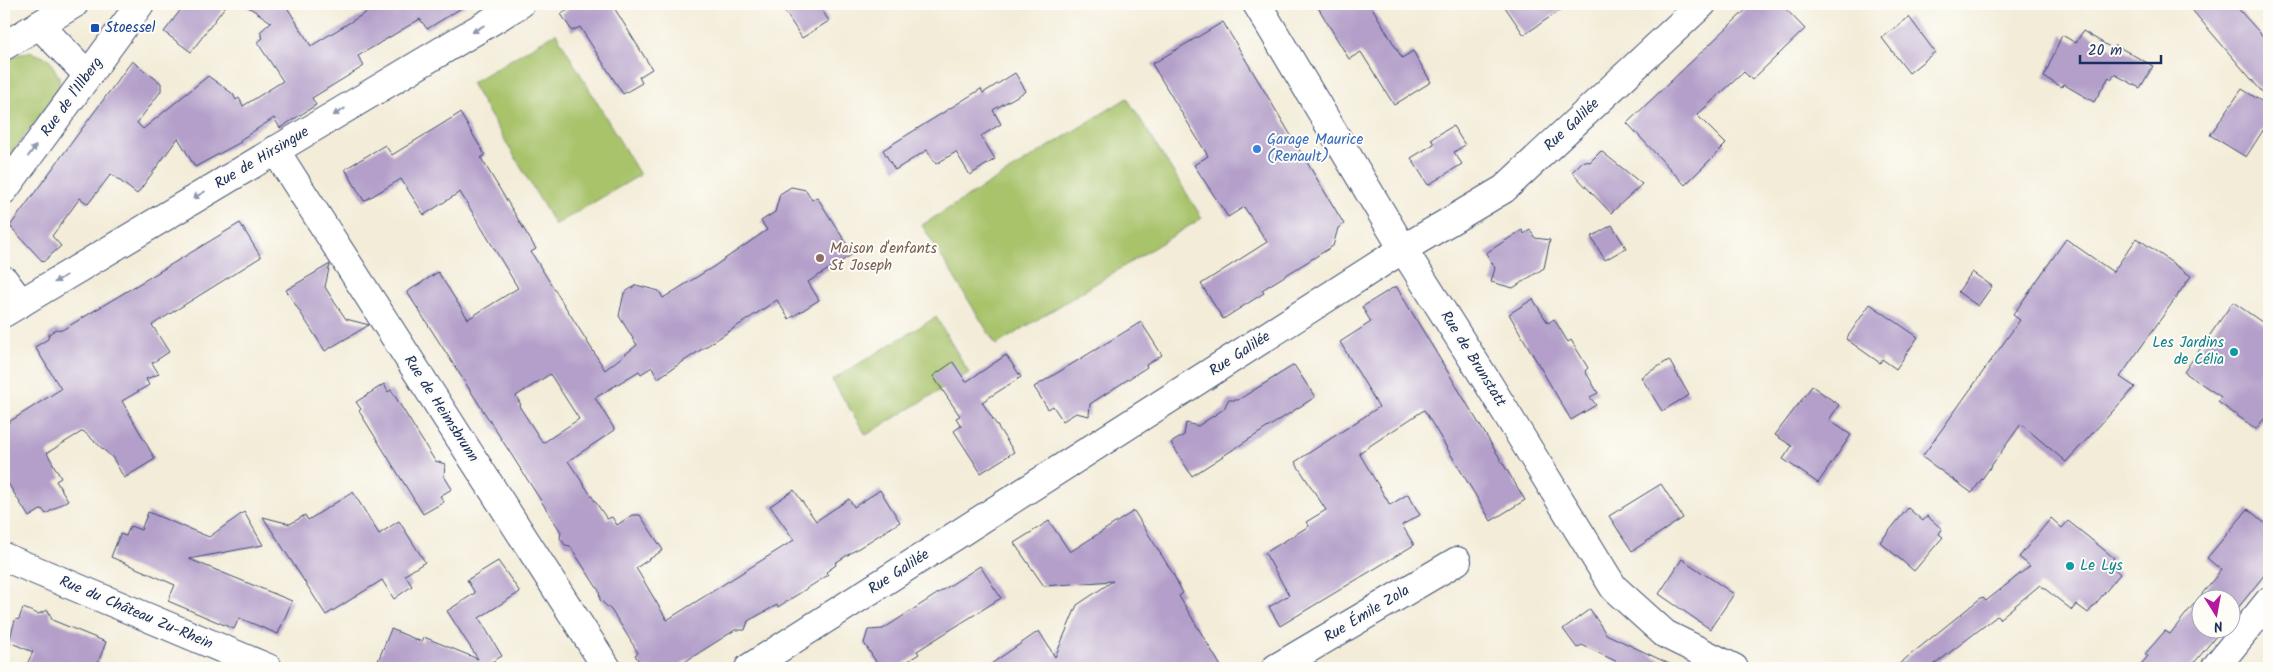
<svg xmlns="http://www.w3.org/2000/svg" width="2273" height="672" font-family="Kalam,sans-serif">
	<rect width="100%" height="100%" fill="#fdfcf7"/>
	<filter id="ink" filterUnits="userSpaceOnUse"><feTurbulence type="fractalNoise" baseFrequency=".02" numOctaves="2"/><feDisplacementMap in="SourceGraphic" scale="10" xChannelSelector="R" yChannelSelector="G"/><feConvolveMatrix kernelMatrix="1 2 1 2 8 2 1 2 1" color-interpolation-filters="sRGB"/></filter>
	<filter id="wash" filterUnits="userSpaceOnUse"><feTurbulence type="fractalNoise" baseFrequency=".0096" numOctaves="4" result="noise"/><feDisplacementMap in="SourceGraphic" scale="20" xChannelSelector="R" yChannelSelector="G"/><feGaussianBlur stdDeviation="1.12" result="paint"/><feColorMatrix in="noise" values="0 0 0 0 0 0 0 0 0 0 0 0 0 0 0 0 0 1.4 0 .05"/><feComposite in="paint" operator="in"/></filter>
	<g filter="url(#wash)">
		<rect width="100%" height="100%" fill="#f3ecd8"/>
		<g fill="#a8c36a" stroke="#627964">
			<path d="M556,33L640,175L555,225L471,83Z"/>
			<path d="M31,52L49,59L59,77L60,88L4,164V64L17,55Z"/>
			<path d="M1127,98L1202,218L996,345L922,225Z"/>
			<path d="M936,317L969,373L866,435L832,380Z"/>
		</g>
		<g id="blocks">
			<g fill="#b39fc9" fill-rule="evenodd">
				<path d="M185,4H227L191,52L164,32Z"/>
				<path d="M244,4H285L311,46L380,4H468L427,29L420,19L358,56L364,66L312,98L316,105L280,128L274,118L240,140L241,142L195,167L178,138L137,194L111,174L88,204L80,198L52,236L61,246L43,262L10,226L132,61L161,83V91L137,123L143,129L208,76L233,94L236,100L239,98L243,106L283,81L257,42L263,38L260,32L271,22Z"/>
				<path d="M565,4H617L613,6L652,69L639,77L642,83L623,94L580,27L572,31L561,14L568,10Z"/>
				<path d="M780,4H818L829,21L802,38Z"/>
				<path d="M1316,4H1370L1402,58L1413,51L1431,82L1394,105L1361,52L1349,59Z"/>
				<path d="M1503,4H1569L1524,35Z"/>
				<path d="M1752,4H1781L1805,29L1752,80L1744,72L1697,115L1726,144L1685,185L1627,123Z"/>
				<path d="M2187,4H2234L2269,43V100Z"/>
				<path d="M1909,17L1935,52L1909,73L1882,38Z"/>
				<path d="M1223,22L1344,224L1338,228L1333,246L1262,290L1264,293L1223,319L1201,284L1267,242L1244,207L1228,217L1194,165L1208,156L1152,64Z"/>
				<path d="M2083,31L2113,49L2115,45L2153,66L2140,88L2114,74L2112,79L2109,77L2094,102L2063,84L2062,87L2044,77L2062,35L2076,43Z"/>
				<path d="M1015,73L1026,91L993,110L1001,124L981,136L995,159L970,175L956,152L936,164L927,150L895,170L883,150L981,89L983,93Z"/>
				<path d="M2242,89L2269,106V121L2246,157L2210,135Z"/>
				<path d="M460,113L485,155L481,158L536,249L531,252L605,370L637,345L619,316L624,293L636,285L659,291L663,298L713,267L767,230L761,221L775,212L780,194L791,187L806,190L812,200L817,197L853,254L808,282L819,300L789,319L777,300L658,378L652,367L641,374L639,371L595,398L615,430L568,461L607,519L612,517L617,525L632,515H640L663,550L636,568L667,620L794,540L770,506L794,490L816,521L849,499L854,507L880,490L900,522L835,563L836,565L826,572L828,575L778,607L777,605L748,621L745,630H735L675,668H643L635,655L638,653L621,625L611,610L600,600L599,591L570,546L565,545L560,538L561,532L407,292L438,272L468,319L518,288L460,192L424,215L401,179L364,201L345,169L385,145L392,155ZM550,374L579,419L543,443L519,406L521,405L516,396Z"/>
				<path d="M1453,126L1465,145L1454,152L1462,164L1428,185L1411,158L1434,144L1431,139Z"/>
				<path d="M1601,151L1642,184L1611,213L1572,172L1583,161L1590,162Z"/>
				<path d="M240,223L261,257L152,325L169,352L152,363L159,374L146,379L149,385L122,401L155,459L124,478L113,458L83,431L47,453L61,478L56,481L68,500L46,514L42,509L29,517L4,477V425L61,389L35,347L48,339L49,334L56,329L62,330L74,323Z"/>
				<path d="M1612,225L1626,248L1605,260L1591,237Z"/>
				<path d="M1522,230L1524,234L1530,230L1535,238L1550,240L1544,268L1513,288L1491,282L1495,268L1486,253Z"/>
				<path d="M2137,238L2191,276L2120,377L2135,387L2066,462L2021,424L1972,493L1922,457L2020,320L2013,315L2066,239L2113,272Z"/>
				<path d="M330,264L325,287L335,303L346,319L369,325L325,351L286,290Z"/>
				<path d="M1972,272L1992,286L1978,306L1958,292Z"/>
				<path d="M1396,286L1525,500L1491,521L1424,410L1359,453L1390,505L1408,494L1420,515L1402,525L1414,545L1280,626L1269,607L1289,595L1265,553L1309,526L1306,522L1326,510L1295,462L1379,407L1340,342L1371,322L1362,307Z"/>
				<path d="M1533,299L1548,323L1554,319L1568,342L1571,340L1588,368L1585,371L1598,393L1590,397L1596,405L1571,420L1509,314Z"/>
				<path d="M2233,302L2269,327V413L2256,429L2218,402L2221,397L2184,372Z"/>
				<path d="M1870,304L1918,337L1896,369L1882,359L1880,363L1846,339Z"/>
				<path d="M1141,322L1162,355L1146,365L1147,367L1090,404L1089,416L1076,413L1063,421L1053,406L1048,409L1034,387Z"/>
				<path d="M1006,355L1021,377L982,402L1014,452L981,473L954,431L961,426L956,418L960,416L933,376L953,362L966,382Z"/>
				<path d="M1669,360L1689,395L1662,411L1641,377Z"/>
				<path d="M1294,365L1315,397L1192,476L1171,443L1184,435L1186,423L1198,426L1224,409L1228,400H1238Z"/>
				<path d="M384,384L388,392L391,390L435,461L445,464L444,476L452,489L440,496L444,502L423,514L359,411L361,409L356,402Z"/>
				<path d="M1812,386L1839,405L1829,420L1851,435L1818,483L1783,459L1792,446L1775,435Z"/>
				<path d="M1661,484L1683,518L1632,551L1609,516Z"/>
				<path d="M353,492L379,534L399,521L425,562L405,575L412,586L394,599L382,580L326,615L263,517L290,524L305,515L308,520Z"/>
				<path d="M1908,508L1923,521L1927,516L1942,529L1939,534L1943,537L1914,571L1880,542Z"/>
				<path d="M2248,509L2269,527V569L2230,618V600H2200V630H2221L2190,668H2138L2148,656L2145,654L2165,631L2170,634L2221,570L2207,558Z"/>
				<path d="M1134,511L1172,572L1183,593L1179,596L1222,668H985L1039,631L1055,657L1077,605L1113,581L1044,586L1014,543L1049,521L1070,552Z"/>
				<path d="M148,512L209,537L244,512L263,545L189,559L292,601L278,634L239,618L234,629L168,601L175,585L111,557L120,534L126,536L130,526L141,530Z"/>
				<path d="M2051,518L2062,528L2068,521L2087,536L2114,558L2109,564L2120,574L2088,613L2076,604L2072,610L2040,585L1999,619L1997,616L1930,668H1894L1982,597L1986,601L2030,566L2019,557Z"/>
				<path d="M1682,559L1734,594L1710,629L1659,594Z"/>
				<path d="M498,561L520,592L479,618L502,656L490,663L499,668H394L378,661L391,629L422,642L424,637L478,659L447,611L475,593L467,580Z"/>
				<path d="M980,566L1001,598L917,651L919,654L897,668H880L864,643L868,630L883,629Z"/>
				<path d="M23,608L38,614L48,610L52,620L106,642L96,668H25L33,652L9,642L15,620L19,619Z"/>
				<path d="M1590,609L1606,634L1678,668H1630L1582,645L1577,648L1563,629Z"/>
			</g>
		</g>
	</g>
	<g filter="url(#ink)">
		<use href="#blocks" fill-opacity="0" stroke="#3b4b70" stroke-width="1"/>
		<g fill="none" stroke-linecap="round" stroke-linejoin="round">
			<defs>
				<g id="minor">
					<path d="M1257,4L1403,249L1486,380L1614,588L1665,634L1734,668"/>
					<path d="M39,25L88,75"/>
					<path d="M4,46L74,4"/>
					<path d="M275,150L607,668"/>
					<path d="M4,190L140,4"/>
					<path d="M4,280L21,303"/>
					<path d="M4,313L520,4"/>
					<path d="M4,557L268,668"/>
					<path d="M749,668L1403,249L1504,189L1702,4"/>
					<path d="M1276,668L1457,561"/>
					<path d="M2215,668L2269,601"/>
				</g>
			</defs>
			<use href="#minor" stroke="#3b4b70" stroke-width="30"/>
			<use href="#minor" stroke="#fff" stroke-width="28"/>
		</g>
		<defs><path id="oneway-solid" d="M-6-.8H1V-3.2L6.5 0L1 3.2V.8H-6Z" transform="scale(1.25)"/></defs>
		<g fill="#8d97ae">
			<use href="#oneway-solid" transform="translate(478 29) rotate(149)"/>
			<use href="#oneway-solid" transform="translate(339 112) rotate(149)"/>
			<use href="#oneway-solid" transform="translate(32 151) rotate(-54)"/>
			<use href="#oneway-solid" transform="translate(199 195) rotate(149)"/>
			<use href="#oneway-solid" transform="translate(60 279) rotate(149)"/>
		</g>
	</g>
	<rect fill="#1a4fb4" stroke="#fdfcf7" stroke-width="2" x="90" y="23" width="10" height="10" rx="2.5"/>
	<circle fill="#3f7fe0" stroke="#fdfcf7" stroke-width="2" cx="1257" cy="149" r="5"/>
	<circle fill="#8d6e63" stroke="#fdfcf7" stroke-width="2" cx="820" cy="258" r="5"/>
	<g fill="#0f9aa8" stroke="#fdfcf7" stroke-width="2">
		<circle cx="2234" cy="352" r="5"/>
		<circle cx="2070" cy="566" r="5"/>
	</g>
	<g text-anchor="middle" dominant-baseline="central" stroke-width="4" stroke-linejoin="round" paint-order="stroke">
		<g font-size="15" fill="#164399" stroke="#fdfcf7" text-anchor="start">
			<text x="105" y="28">Stoessel</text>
		</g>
		<g font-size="15" fill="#1b2f5e" stroke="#fdfcf7">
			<text transform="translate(72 97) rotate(-54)">Rue de l'Illberg</text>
			<text transform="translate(1572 125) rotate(-43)">Rue Galilée</text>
			<text transform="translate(262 158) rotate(-31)">Rue de Hirsingue</text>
			<text transform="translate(1240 354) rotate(-33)">Rue Galilée</text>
			<text transform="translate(1473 359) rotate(58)">Rue de Brunstatt</text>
			<text transform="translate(441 409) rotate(57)">Rue de Heimsbrunn</text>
			<text transform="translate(899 572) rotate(-33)">Rue Galilée</text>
			<text transform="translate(136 613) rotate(23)">Rue du Château Zu-Rhein</text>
			<text transform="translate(1367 614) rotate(-31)">Rue Émile Zola</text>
		</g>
		<g font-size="15" fill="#366cbe" stroke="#fdfcf7" text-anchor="start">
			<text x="1267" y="140">Garage Maurice<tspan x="1267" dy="17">(Renault)</tspan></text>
		</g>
		<g font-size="15" fill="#785e54" stroke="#fdfcf7" text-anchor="start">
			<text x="830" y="249">Maison d'enfants<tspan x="830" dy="17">St Joseph</tspan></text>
		</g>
		<g font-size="15" fill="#0d838f" stroke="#fdfcf7" text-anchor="end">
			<text x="2224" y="343">Les Jardins<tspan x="2224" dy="17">de Célia</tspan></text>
			<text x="2080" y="566" text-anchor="start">Le Lys</text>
		</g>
	</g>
	<rect width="2273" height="672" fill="none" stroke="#fdfcf7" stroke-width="20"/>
	<g transform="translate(2216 614) rotate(169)"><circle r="24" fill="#fdfcf7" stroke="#a3aaba"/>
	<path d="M0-4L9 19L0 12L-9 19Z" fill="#b5179e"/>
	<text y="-8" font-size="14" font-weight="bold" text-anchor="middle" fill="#1b2f5e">N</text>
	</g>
	<path d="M2080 55v8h81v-8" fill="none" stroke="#1b2f5e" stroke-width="2.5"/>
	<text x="2088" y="55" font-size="15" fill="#1b2f5e" stroke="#fdfcf7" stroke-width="4" paint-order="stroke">20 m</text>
</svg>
